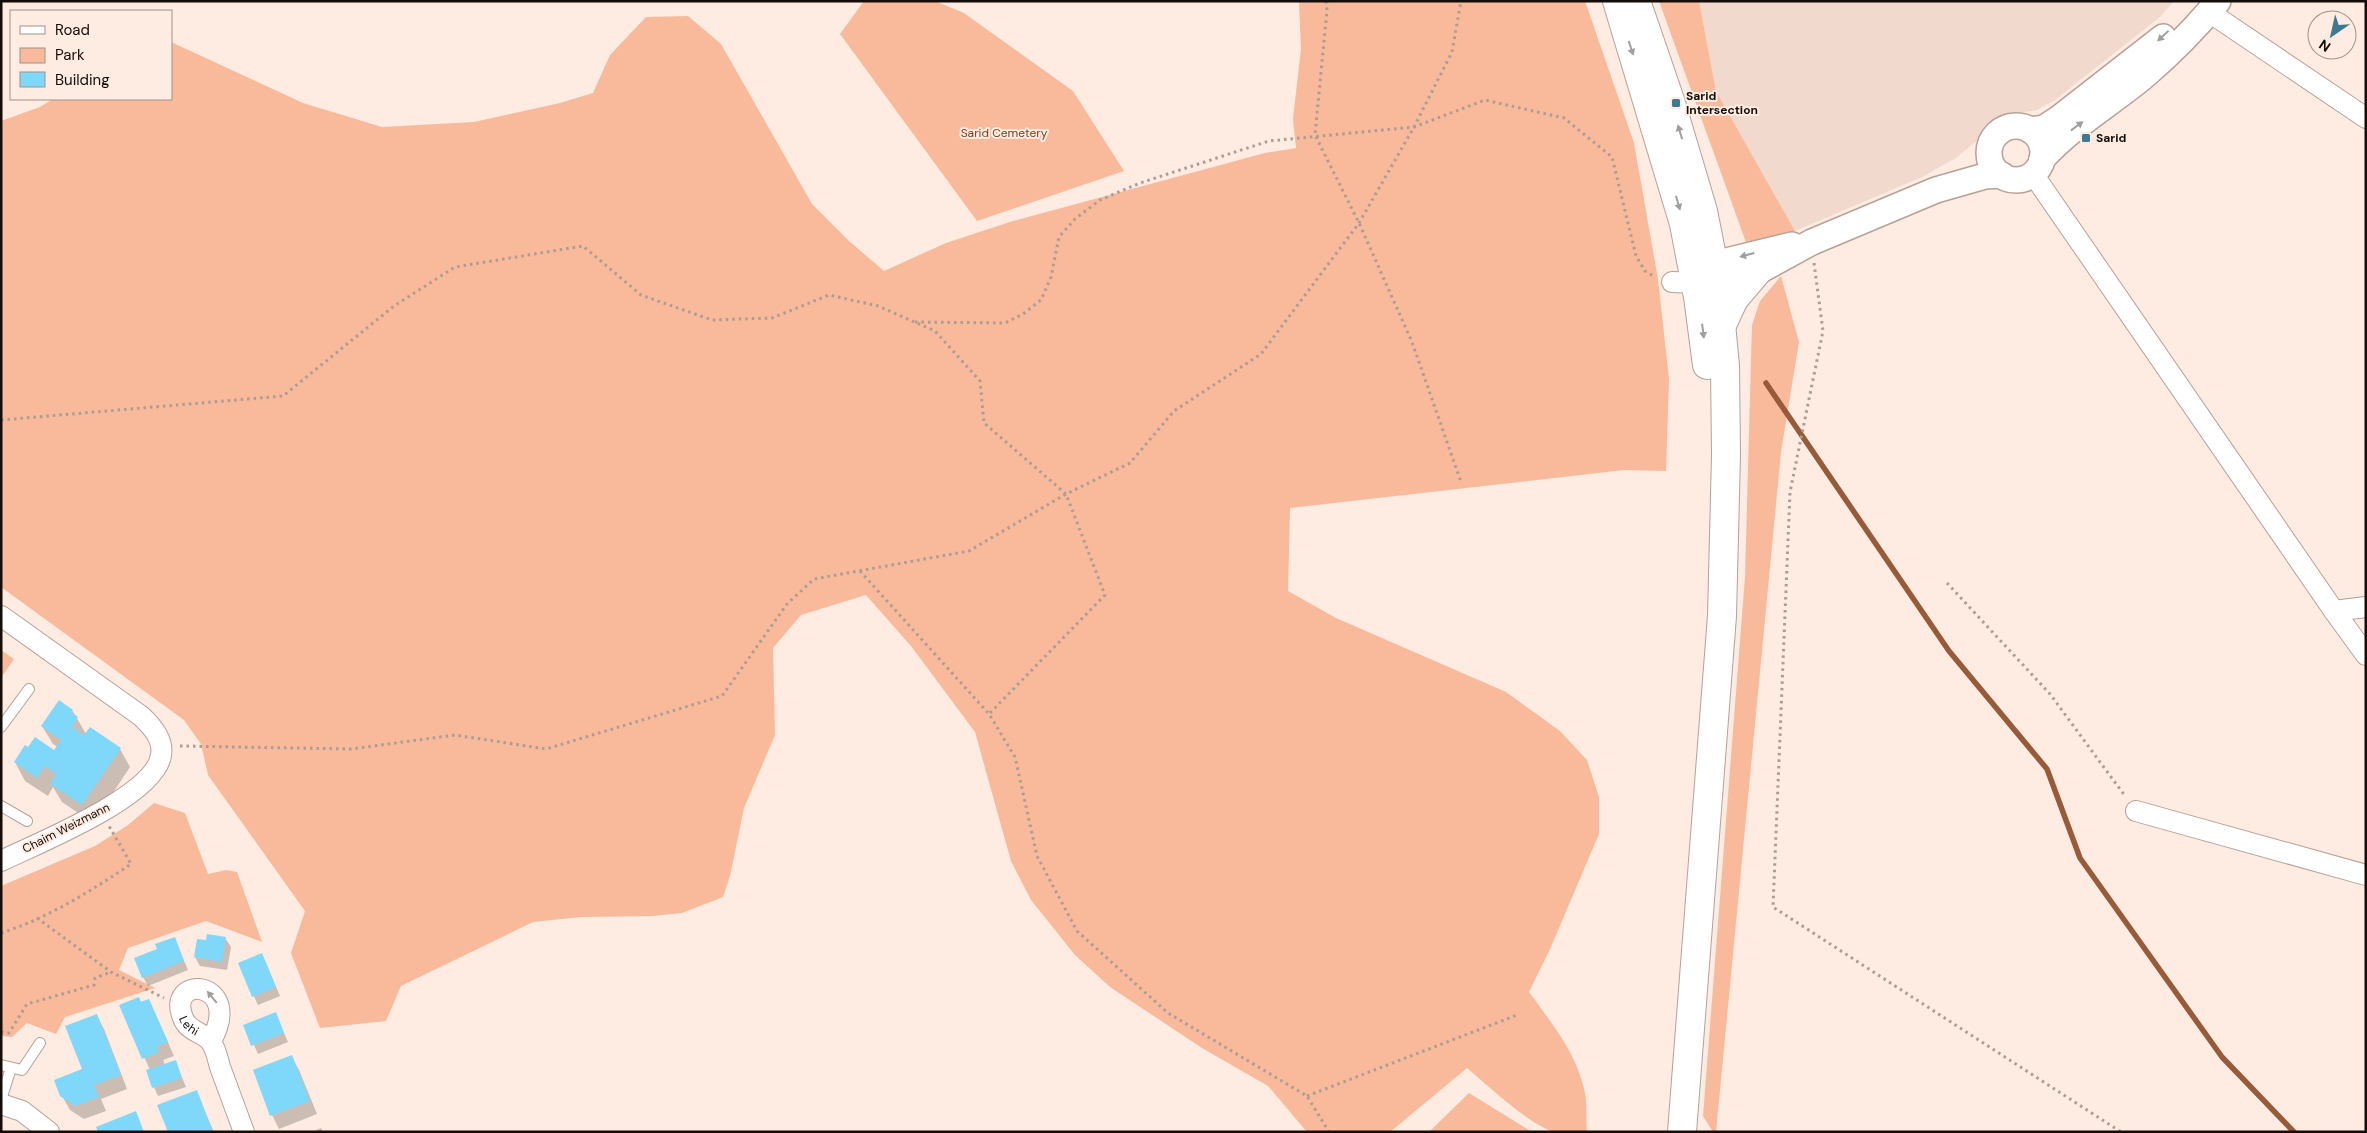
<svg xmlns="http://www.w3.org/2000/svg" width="2367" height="1133" font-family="'DM Sans',sans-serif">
	<rect width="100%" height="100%" fill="#feebe1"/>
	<path fill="#f2d9ce" d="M1699,1H2174L2160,17L2055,100L2037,110L1999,116L1979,139L1956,158L1922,177L1795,231L1716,91Z"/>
	<g fill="#f8ba9b">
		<path d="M864,1H935L964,13L1073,91L1124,171L977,221L840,34Z"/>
		<path d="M1299,1H1585L1634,143L1658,279L1669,379L1666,471L1624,470L1290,508L1288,591L1336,618L1506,692L1560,731L1587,760L1599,797V834L1550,949L1529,992C1552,1024 1577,1053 1585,1093C1587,1105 1586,1119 1587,1132C1577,1132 1566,1133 1556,1132C1534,1129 1485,1083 1467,1068L1390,1132H1307L1268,1086L1202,1048L1110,987L1075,955L1031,900L1011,861L975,732L911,646L866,595L801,615L773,648L775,735L744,808L730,876L723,897L682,913L652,916L581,917L533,922L401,986L386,1021L320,1028L291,953L305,911L208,775L201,744L184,720L1,587V121L40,107L53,99H171V42L303,103L382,127L474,122L560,103L593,93L610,55L646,17L688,16L721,44L812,204L849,241L884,271L946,243L1013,221L1265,153L1296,148L1293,119L1301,49Z"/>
		<path d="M1659,1H1699L1716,91L1795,231L1747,245Z"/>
		<path d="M1781,276L1799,342L1781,452L1716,1132H1713L1703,1116L1745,577L1752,325L1760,301Z"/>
		<path d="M1,650L14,659L1,678Z"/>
		<path d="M154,803L185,813L208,874L226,870L237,872L262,942L206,921L128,948L119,970L155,988L65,1017L56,1034L27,1023L12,1037L1,1036V886L95,846L128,825Z"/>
		<path d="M1469,1093L1532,1132H1429Z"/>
	</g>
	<g fill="#0003">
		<path d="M72,710L86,734L120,749L130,767L93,823L62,802L53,787L48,796L25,781L15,762L55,752L58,747L53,744L42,726Z"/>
		<path d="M174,938L188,970L148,986L143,977L158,949Z"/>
		<path d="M225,938L231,947L227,970L200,966L195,957L207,942Z"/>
		<path d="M266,963L280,996L258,1005L239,964Z"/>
		<path d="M149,1000L174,1056L163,1060L165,1065L175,1061L186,1087L158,1096L147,1071L150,1070L121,1006Z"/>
		<path d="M275,1013L288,1042L258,1054L245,1025Z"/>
		<path d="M97,1016L104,1029L127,1089L101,1099L106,1111L84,1119L70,1110L62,1096L84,1070Z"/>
		<path d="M291,1056L299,1070L317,1114L279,1129L272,1115Z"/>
		<path d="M196,1092L214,1132H169Z"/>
		<path d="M321,1128L323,1132H312Z"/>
	</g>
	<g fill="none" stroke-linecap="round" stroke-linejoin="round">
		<path stroke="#985b3a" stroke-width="5.5" d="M1766,383L1949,651L2047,769L2080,858L2222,1057L2294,1132"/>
	</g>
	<g fill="#7fd7f9">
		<path d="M59,700L73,710L71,712L78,717L72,727L84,735L90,727L121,748L82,805L50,784L56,774L45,766L37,778L14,762L25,745L28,747L35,737L54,750L61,740L41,726Z"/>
		<path d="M207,934L226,937L222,962L194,957L197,939L206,940Z"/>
		<path d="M175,937L184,961L142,978L134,958L157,949L155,944Z"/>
		<path d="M262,953L276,987L252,997L238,963Z"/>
		<path d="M139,997L141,1002L149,999L168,1042L156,1047L159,1052L142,1059L119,1005Z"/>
		<path d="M276,1012L284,1033L251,1046L243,1025Z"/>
		<path d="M97,1014L121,1075L94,1085L99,1097L75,1106L60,1096L54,1080L82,1069L65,1026Z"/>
		<path d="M292,1055L310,1101L270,1116L253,1070Z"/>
		<path d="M176,1060L182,1078L152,1088L146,1070Z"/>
		<path d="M197,1090L213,1132H168L157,1105Z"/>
		<path d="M136,1111L144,1132H98L96,1127Z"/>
	</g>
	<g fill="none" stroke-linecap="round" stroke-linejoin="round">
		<defs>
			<g id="service">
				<path d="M1,727L29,689"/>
				<path d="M1,806L27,821"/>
				<path d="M1,1065L22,1070L40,1043"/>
				<path d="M1,1100L11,1068"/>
			</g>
			<g id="minor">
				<path d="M2209,12L2366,118"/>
				<path d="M2033,174L2334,611L2366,607"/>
				<path d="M1672,282L1696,283"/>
				<path d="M2334,611L2366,655"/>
				<path d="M1,616L141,716C152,726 164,740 161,755C156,796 36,844 1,861"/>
				<path d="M2136,811L2366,875"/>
				<path id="s1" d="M211,1041C245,980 165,973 183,1018C188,1032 204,1032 211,1042C216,1049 218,1060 220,1067C228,1089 236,1110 244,1132"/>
				<path d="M1,1104L22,1111L49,1132"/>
			</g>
			<g id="tertiary">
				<circle cx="2016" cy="153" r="27"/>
				<path d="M2030,130L2044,128L2058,119L2163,37"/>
				<path d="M2042,159C2071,127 2109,105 2143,77C2170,54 2195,29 2218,1"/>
				<path d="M1700,278L1714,264L1792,245"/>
				<path d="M1696,283L1717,282L1757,272L1812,242L1936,190L1985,176L2002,175"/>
			</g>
			<g id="trunk">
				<path d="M1617,1L1684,224L1698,297L1707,365"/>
				<path d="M1636,1L1670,100L1703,211L1717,282L1725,366L1726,455L1722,616L1682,1132"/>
				<path d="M1722,325L1734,299L1757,272"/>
			</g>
		</defs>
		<use href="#service" stroke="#b7a196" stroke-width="12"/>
		<use href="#minor" stroke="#b7a196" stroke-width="22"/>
		<use href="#tertiary" stroke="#b7a196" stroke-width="28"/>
		<use href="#trunk" stroke="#b7a196" stroke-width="30"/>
		<g stroke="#ab9c94" stroke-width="3" stroke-dasharray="2.5 4" stroke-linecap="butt">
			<path d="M1326,1L1327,10L1315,135L1359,223L1412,342L1461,482"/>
			<path d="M1814,263L1823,331L1790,492L1773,907L2121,1132"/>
			<path d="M915,322L1005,323L1023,314L1041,300L1051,277L1059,237L1075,219L1100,200L1140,183L1269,141L1414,127L1485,100L1564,118L1612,157L1636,256L1645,271L1655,277"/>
			<path d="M1,420L283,396L394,306L455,267L583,246L641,295L712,320L772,318L829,295L878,306L935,331L980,381L984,423L1066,494L1105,595L989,714"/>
			<path d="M860,571L989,714L1015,757L1037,856L1077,931L1168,1013L1307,1096L1329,1132"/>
			<path d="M1947,583L2050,694L2125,796"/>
			<path d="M180,746L351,749L455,735L546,749L722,696L787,604L814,579L969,551L1066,494L1130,463L1174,411L1261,354L1359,223L1414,127L1452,52L1461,1"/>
			<path d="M37,918L111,972L164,998"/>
			<path d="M1,933C48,918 91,891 131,864L109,826"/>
			<path d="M1,1032L9,1033L27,1004L94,985L95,978L111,972"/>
			<path d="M1307,1096L1517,1015"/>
		</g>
		<use href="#service" stroke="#fff" stroke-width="10"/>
		<use href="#minor" stroke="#fff" stroke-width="20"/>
		<use href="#tertiary" stroke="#fff" stroke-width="25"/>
		<use href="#trunk" stroke="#fff" stroke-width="28"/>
	</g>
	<defs><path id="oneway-solid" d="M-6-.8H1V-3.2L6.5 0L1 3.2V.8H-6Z" transform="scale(1.25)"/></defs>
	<g fill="#a19e9c">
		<use href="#oneway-solid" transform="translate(2163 36) rotate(137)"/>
		<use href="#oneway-solid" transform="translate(1631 48) rotate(72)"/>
		<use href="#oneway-solid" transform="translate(2077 126) rotate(-36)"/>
		<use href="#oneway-solid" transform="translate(1680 132) rotate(-107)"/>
		<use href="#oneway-solid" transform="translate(1678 203) rotate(74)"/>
		<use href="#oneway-solid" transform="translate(1747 255) rotate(165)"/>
		<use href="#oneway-solid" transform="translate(1703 331) rotate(83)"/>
		<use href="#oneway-solid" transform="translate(212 997) rotate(-129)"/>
	</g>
	<g fill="#3d7990" stroke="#feebe1" stroke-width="2">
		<rect x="1671" y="98" width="10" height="10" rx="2.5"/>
		<rect x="2081" y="133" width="10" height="10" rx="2.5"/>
	</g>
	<g text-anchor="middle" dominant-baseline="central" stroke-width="4" stroke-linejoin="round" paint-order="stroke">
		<g font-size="12" font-weight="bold" fill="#130c08" stroke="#feebe1" text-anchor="start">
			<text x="1686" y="96">Sarid<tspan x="1686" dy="14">Intersection</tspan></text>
			<text x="2096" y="138">Sarid</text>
		</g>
		<g font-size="12" fill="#783f1f" stroke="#feebe1">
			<text x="1004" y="133">Sarid Cemetery</text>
		</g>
		<g font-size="12" fill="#130c08" stroke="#feebe1">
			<text transform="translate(66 828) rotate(-27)">Chaim Weizmann</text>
			<text stroke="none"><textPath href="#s1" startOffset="115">Lehi</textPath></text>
		</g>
	</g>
	<rect width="2367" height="1133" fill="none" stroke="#130c08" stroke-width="5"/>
	<rect x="10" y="10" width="162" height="90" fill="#feebe1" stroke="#a0928a"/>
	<rect x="20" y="26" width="25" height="8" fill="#ffffff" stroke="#a0928a"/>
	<text x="55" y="35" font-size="15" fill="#130c08">Road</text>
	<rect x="20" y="48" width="25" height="15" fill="#f8ba9b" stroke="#a0928a"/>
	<text x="55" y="60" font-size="15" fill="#130c08">Park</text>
	<rect x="20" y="72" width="25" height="15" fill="#7fd7f9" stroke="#a0928a"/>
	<text x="55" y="85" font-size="15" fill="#130c08">Building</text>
	<g transform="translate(2332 35) rotate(214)"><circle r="24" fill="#feebe1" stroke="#a0928a"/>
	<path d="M0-4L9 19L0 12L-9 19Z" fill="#3d7990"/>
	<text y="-8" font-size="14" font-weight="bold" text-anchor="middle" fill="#130c08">N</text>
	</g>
</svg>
